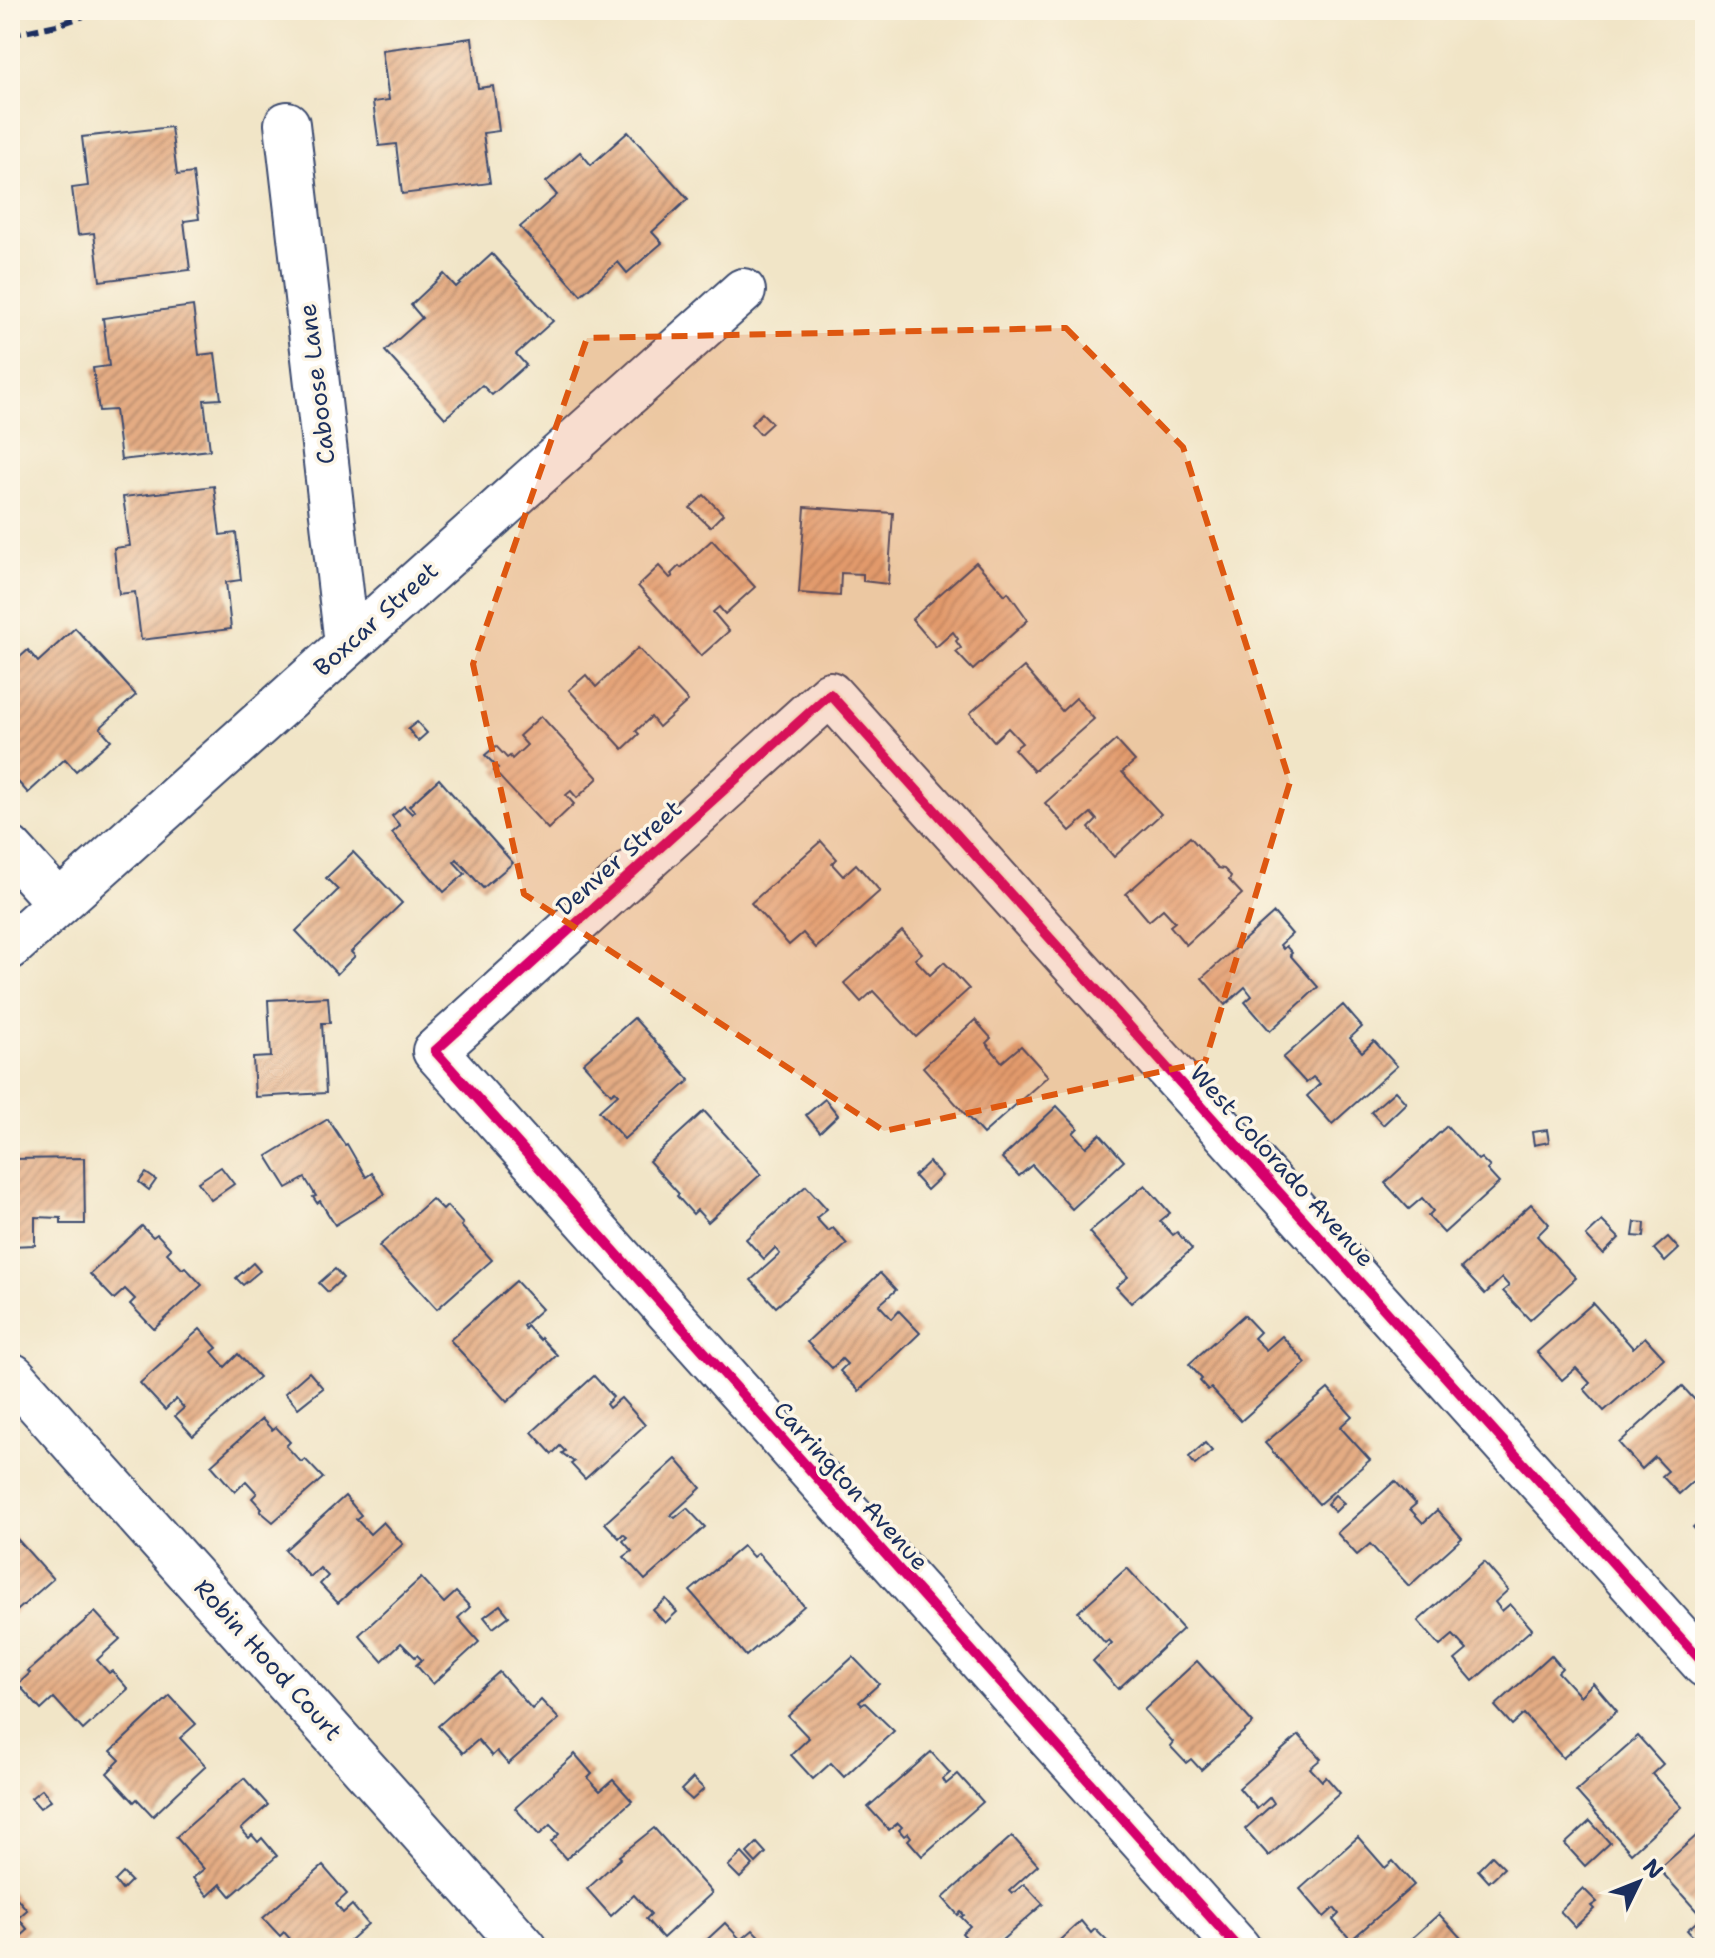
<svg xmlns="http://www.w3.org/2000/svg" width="1715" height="1958" font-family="'Shantell Sans',sans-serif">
	<defs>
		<pattern id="building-hatch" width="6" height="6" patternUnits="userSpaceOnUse" patternTransform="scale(2)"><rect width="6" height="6" fill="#e4ac83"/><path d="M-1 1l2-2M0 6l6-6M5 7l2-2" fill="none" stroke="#b88c6e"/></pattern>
	</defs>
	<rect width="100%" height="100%" fill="#fcf5e5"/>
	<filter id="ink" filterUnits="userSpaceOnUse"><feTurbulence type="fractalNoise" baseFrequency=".0125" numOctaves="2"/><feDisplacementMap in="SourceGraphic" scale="16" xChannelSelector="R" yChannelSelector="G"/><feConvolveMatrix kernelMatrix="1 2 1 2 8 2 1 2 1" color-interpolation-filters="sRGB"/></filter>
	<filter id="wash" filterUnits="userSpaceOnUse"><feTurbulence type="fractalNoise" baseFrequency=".006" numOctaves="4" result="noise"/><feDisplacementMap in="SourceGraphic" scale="32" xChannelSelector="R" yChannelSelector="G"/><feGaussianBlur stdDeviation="1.8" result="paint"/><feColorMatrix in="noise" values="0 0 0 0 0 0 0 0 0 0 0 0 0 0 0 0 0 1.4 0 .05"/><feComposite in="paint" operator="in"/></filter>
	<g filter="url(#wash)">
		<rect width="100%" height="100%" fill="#f1e5c7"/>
		<g id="blocks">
			<g fill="url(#building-hatch)">
				<path d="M472,38L478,88L493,86L499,131L483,133L490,183L402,194L396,144L379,146L373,102L389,100L382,50Z"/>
				<path d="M171,127L177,175L193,173L199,219L184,221L190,270L100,281L94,233L78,235L72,188L88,186L82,137Z"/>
				<path d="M628,132L688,199L652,232L662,243L627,273L618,262L581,295L520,227L557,195L546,182L580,152L591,165Z"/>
				<path d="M492,254L553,321L516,354L526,365L492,395L482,385L445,418L385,351L422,318L411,305L444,274L456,287Z"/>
				<path d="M193,306L199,355L215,353L221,399L204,400L210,450L121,460L115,410L99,411L93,368L109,366L103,318Z"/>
				<path d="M762,413L772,423L760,434L751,424Z"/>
				<path d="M214,486L220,535L236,533L241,580L226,582L231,629L141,640L135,592L119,594L114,548L130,546L123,497Z"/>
				<path d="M704,495L723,514L710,527L690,508Z"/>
				<path d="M805,507L893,513L888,584L863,581V574L841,573L840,596L799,593Z"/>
				<path d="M712,540L755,587L725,614L719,607L713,612L729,631L701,656L638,586L659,566L670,578L673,576L671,574L679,566L681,568Z"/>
				<path d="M976,562L1005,595L1008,592L1028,620L973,670L956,652L961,648L956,641L958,639L953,632L936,647L912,619Z"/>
				<path d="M75,628L136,695L100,728L111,740L76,771L65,759L28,793L10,773V666L28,650L38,662Z"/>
				<path d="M638,648L688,701L659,727L651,717L636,731L639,734L623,749L569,690L586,675L596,687Z"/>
				<path d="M1024,667L1062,711L1076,698L1094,719L1034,771L1014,749L1022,743L1008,728L994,741L970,713Z"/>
				<path d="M541,716L598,778L577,798L571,791L566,795L574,804L548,829L494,771L498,768L485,755L496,746L507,758L510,756L512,759L527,745L519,736Z"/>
				<path d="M417,722L427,733L418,741L408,729Z"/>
				<path d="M1116,740L1135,761L1122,772L1161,814L1114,857L1089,828L1097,820L1091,813L1070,831L1045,803Z"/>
				<path d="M439,779L513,863L483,888L457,859L454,862L465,874L444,892L392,833L400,826L392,816L404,806L412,814L415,811L409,806Z"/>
				<path d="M1190,837L1218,868L1224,869L1231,876L1229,880L1242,894L1186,945L1170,926L1175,922L1163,909L1149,921L1126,894Z"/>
				<path d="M821,841L837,859L832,864L843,876L856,864L880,891L816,948L803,933L789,945L751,903Z"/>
				<path d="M353,852L402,903L351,952L355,956L337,974L296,931L338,890L326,878Z"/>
				<path d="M1274,913L1292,934L1280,945L1283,949L1286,946L1292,953L1290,955L1318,987L1270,1031L1245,1002L1252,996L1245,987L1225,1005L1202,978Z"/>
				<path d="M902,931L922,953L915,959L930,975L944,962L969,989L916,1037L873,991L861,1002L844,983Z"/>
				<path d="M328,997L330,1023H322L326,1093L255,1097L253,1058L271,1057L268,1000Z"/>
				<path d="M1343,1005L1362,1027L1350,1038L1362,1052L1374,1041L1397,1066L1332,1124L1307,1096L1320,1084L1313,1077L1306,1083L1283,1058Z"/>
				<path d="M634,1018L690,1080L624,1139L599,1111L618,1094L615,1091L611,1094L583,1063Z"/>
				<path d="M975,1020L991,1038L986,1043L1002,1062L1021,1046L1048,1076L983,1134L923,1067Z"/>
				<path d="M1395,1091L1406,1103L1383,1125L1371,1112Z"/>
				<path d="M825,1099L838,1115L820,1132L806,1115Z"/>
				<path d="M1057,1106L1078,1128L1073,1133L1086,1147L1100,1134L1124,1161L1072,1209L1032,1165L1019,1176L1002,1158Z"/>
				<path d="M704,1111L761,1174L708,1222L697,1210L693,1214L677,1196L679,1194L649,1161Z"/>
				<path d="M328,1119L345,1145L347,1144L366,1177L372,1173L385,1194L335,1225L320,1201L317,1203L313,1197L316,1196L305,1178L287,1188L267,1156Z"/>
				<path d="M1447,1126L1478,1160L1481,1158L1490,1167L1487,1170L1499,1183L1444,1233L1428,1216L1433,1211L1422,1198L1409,1209L1385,1183Z"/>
				<path d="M1547,1130L1549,1142L1534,1145L1532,1132Z"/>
				<path d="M84,1158L85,1224H61V1218L35,1217V1245L10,1246V1159Z"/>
				<path d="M929,1162L942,1176L927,1190L914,1176Z"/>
				<path d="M221,1167L234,1184L211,1200L198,1182Z"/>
				<path d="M146,1173L156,1180L149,1190L139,1182Z"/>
				<path d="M1145,1185L1170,1213L1160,1221L1173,1235L1177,1232L1192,1249L1131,1303L1116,1287L1128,1277L1089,1232Z"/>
				<path d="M806,1186L827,1209L816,1218L828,1231L833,1228L847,1244L776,1307L751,1280L780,1254L775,1248L764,1259L746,1239Z"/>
				<path d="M432,1199L443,1210L447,1206L463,1224L461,1226L492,1260L437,1309L379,1246Z"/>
				<path d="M1531,1204L1549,1224L1537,1236L1576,1278L1530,1320L1503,1291L1509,1286L1502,1278L1485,1294L1461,1268Z"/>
				<path d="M1602,1221L1619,1238L1603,1254L1586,1236Z"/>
				<path d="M1635,1222L1645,1223L1644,1237L1633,1236Z"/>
				<path d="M142,1226L153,1237L157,1234L171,1249L167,1253L182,1269L185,1267L202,1285L154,1329L130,1304L135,1299L125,1289L114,1299L90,1274Z"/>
				<path d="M1668,1237L1679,1249L1665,1262L1654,1249Z"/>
				<path d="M253,1263L260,1271L243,1285L236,1278Z"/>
				<path d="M335,1269L343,1278L328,1292L319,1283Z"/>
				<path d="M880,1273L896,1290L879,1305L892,1319L899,1311L920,1333L859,1391L840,1371L847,1364L842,1359L832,1368L807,1342Z"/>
				<path d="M516,1281L542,1309L523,1326L525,1329L527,1326L540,1340L541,1338L557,1355L507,1402L450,1340Z"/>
				<path d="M1593,1303L1633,1348L1645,1337L1664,1358L1604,1411L1584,1389L1590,1383L1576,1368L1562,1380L1537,1352Z"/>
				<path d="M1244,1315L1260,1332L1254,1338L1266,1350L1282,1336L1306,1363L1241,1421L1211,1388L1208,1390L1200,1381L1202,1379L1189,1364Z"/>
				<path d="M200,1329L217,1348L212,1352L225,1367L238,1354L259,1377L193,1436L175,1416L184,1408L176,1399L165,1410L140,1383Z"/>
				<path d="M309,1372L323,1388L298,1408L285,1393Z"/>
				<path d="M594,1376L613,1397L606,1404L609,1408L621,1398L645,1425L585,1479L571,1464L574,1462L562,1453L565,1451L560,1446L552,1454L532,1432Z"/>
				<path d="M1682,1386L1705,1411V1471L1679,1494L1662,1476L1668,1471L1655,1457L1642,1469L1619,1443Z"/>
				<path d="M1328,1389L1352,1416L1340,1427L1370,1460L1319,1504L1265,1443Z"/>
				<path d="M262,1419L272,1430L276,1427L290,1442L286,1446L301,1462L305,1459L323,1478L273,1522L260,1511L262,1509L252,1498L257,1493L246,1481L235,1492L211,1465Z"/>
				<path d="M1205,1443L1212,1451L1195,1465L1189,1457Z"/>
				<path d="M676,1459L701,1488L671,1515L675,1518L687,1508L705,1527L645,1580L624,1557L632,1551L623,1541L627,1537L623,1534L619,1538L605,1523Z"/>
				<path d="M1395,1481L1416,1504L1410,1509L1423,1523L1437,1510L1462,1538L1409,1586L1370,1544L1357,1555L1337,1533Z"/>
				<path d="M1335,1495L1344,1503L1335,1512L1327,1504Z"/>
				<path d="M345,1496L361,1515L356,1519L370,1534L383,1522L403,1544L338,1603L320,1584L328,1576L320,1568L310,1577L285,1550Z"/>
				<path d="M1705,1517V1541L1693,1527Z"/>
				<path d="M10,1531L53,1579L10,1617Z"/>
				<path d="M743,1546L753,1557L758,1553L804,1606L746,1656L690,1591Z"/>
				<path d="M1484,1562L1508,1590L1495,1602L1502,1611L1510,1604L1532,1629L1473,1681L1455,1660L1467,1650L1453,1635L1440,1646L1418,1621Z"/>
				<path d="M1127,1568L1183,1629L1118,1689L1093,1661L1112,1643L1109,1640L1105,1643L1078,1612Z"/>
				<path d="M421,1578L444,1603L456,1592L470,1607L458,1618L479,1642L433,1684L416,1665L422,1660L417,1655L415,1657L401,1643L382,1661L359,1635Z"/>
				<path d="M666,1599L677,1612L665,1623L653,1610Z"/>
				<path d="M500,1605L509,1616L493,1628L484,1617Z"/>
				<path d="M95,1612L120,1639L97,1660L109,1673L112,1671L128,1689L83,1730L54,1698L41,1710L18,1684L30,1673L28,1671Z"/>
				<path d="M1551,1655L1562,1668L1558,1672L1580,1696L1593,1683L1617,1711L1563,1758L1524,1714L1512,1725L1495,1706Z"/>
				<path d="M853,1657L879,1684L859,1702L862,1705L865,1703L894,1731L844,1777L831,1763L813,1779L791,1755L809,1738L788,1716Z"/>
				<path d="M1197,1661L1253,1723L1201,1770L1191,1759L1186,1763L1170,1746L1173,1742L1144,1710Z"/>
				<path d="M499,1672L532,1709L541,1700L559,1719L508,1764L497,1751L492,1756L478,1740L463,1753L438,1726Z"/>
				<path d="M170,1696L196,1724L180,1738L206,1766L153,1816L137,1799L134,1802L107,1773L120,1760L111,1751Z"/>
				<path d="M1299,1735L1321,1759L1310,1768L1322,1781L1326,1777L1340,1793L1269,1856L1245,1829L1274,1803L1270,1797L1257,1809L1239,1788Z"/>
				<path d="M1638,1736L1663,1764L1652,1774L1682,1807L1631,1853L1576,1791Z"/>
				<path d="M931,1752L950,1773L943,1779L946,1784L958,1774L983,1802L922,1856L908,1840L911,1837L908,1833L904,1836L899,1830L902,1827L898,1823L889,1830L868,1807Z"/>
				<path d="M575,1754L592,1774L588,1778L600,1791L613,1780L632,1801L566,1859L551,1842L559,1834L550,1825L539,1835L515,1808Z"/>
				<path d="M244,1778L268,1805L241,1829L249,1838L252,1835L258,1842L262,1838L277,1856L231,1896L221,1884L208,1896L193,1878L204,1869L176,1837Z"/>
				<path d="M693,1778L704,1789L692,1800L681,1790Z"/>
				<path d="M42,1789L51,1800L40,1808L31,1798Z"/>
				<path d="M1590,1821L1610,1843L1585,1866L1565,1844Z"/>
				<path d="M654,1828L712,1893L663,1938L646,1919L651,1914L634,1895L611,1916L587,1889L621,1858L619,1856Z"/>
				<path d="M1705,1828V1948H1703L1687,1930L1702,1917L1659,1869Z"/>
				<path d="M1012,1836L1038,1865L1009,1891L1012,1894L1024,1884L1043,1904L993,1948H975L962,1933L970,1926L961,1917L964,1915L961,1912L958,1915L943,1898Z"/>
				<path d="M1358,1837L1385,1868L1393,1861L1414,1885L1351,1940L1333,1920L1339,1914L1334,1908L1324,1917L1300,1889Z"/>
				<path d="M757,1843L766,1853L756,1863L747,1853Z"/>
				<path d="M742,1853L753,1865L740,1878L728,1866Z"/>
				<path d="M1492,1856L1504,1868L1489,1882L1478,1870Z"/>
				<path d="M323,1866L347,1894L336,1904L343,1913L352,1905L368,1924L341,1948H298L284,1932L280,1936L263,1918Z"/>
				<path d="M123,1873L131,1881L122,1890L115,1881Z"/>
				<path d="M1583,1888L1597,1902L1591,1906L1594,1909L1575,1927L1560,1911Z"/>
				<path d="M10,1890L27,1910L18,1918L28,1930L10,1946Z"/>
				<path d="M1439,1914L1470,1948H1401Z"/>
				<path d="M1081,1921L1091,1933L1095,1929L1112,1946L1051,1948Z"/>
				<path d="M725,1923L741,1940L753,1930L770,1948H698Z"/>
			</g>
		</g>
	</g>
	<g filter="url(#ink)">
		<use href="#blocks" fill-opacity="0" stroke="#3b4a6e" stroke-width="2"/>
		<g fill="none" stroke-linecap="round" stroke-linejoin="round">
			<defs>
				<g id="minor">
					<path d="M287,124L347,644"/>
					<path d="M10,849L59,903"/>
					<path d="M10,947L743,291"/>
					<path d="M10,1378L13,1376L525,1948"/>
					<path d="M1238,1948L435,1051L830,694L1705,1665"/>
				</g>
			</defs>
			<use href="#minor" stroke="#3b4a6e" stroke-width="48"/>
			<use href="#minor" stroke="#fff" stroke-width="44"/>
			<path stroke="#1b2f5e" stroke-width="6" stroke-dasharray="12 6" stroke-linecap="butt" d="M10,35L57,25L102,10"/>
			<defs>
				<path id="cycleway" d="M1238,1948L435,1051L830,694L1705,1665"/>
			</defs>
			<use href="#cycleway" stroke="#fcf5e5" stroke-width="15"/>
			<use href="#cycleway" stroke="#d6006c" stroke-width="10"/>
		</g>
	</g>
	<path fill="#de5710" fill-opacity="0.2" stroke="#de5710" stroke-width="6" stroke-dasharray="16 10" stroke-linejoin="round" d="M1066,328L1183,447L1290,782L1205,1062L884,1131L524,894L473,664L587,338Z"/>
	<g text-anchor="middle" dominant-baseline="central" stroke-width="7" stroke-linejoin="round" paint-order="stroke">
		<g font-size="24" fill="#1b2f5e" stroke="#fcf5e5">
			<text transform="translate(317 384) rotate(-97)">Caboose Lane</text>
			<text transform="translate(376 619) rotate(-42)">Boxcar Street</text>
			<text transform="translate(619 858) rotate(-42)">Denver Street</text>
			<text transform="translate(1282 1166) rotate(48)">West Colorado Avenue</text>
			<text transform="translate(851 1486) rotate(48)">Carrington Avenue</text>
			<text transform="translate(268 1660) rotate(48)">Robin Hood Court</text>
		</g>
	</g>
	<rect width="1715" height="1958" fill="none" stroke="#fcf5e5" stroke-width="40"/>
	<g transform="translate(1639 1882) rotate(47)" stroke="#fcf5e5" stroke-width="6" paint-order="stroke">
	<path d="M0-6L14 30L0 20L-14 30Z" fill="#1b2f5e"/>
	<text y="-12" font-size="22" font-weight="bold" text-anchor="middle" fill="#1b2f5e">N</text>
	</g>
</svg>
